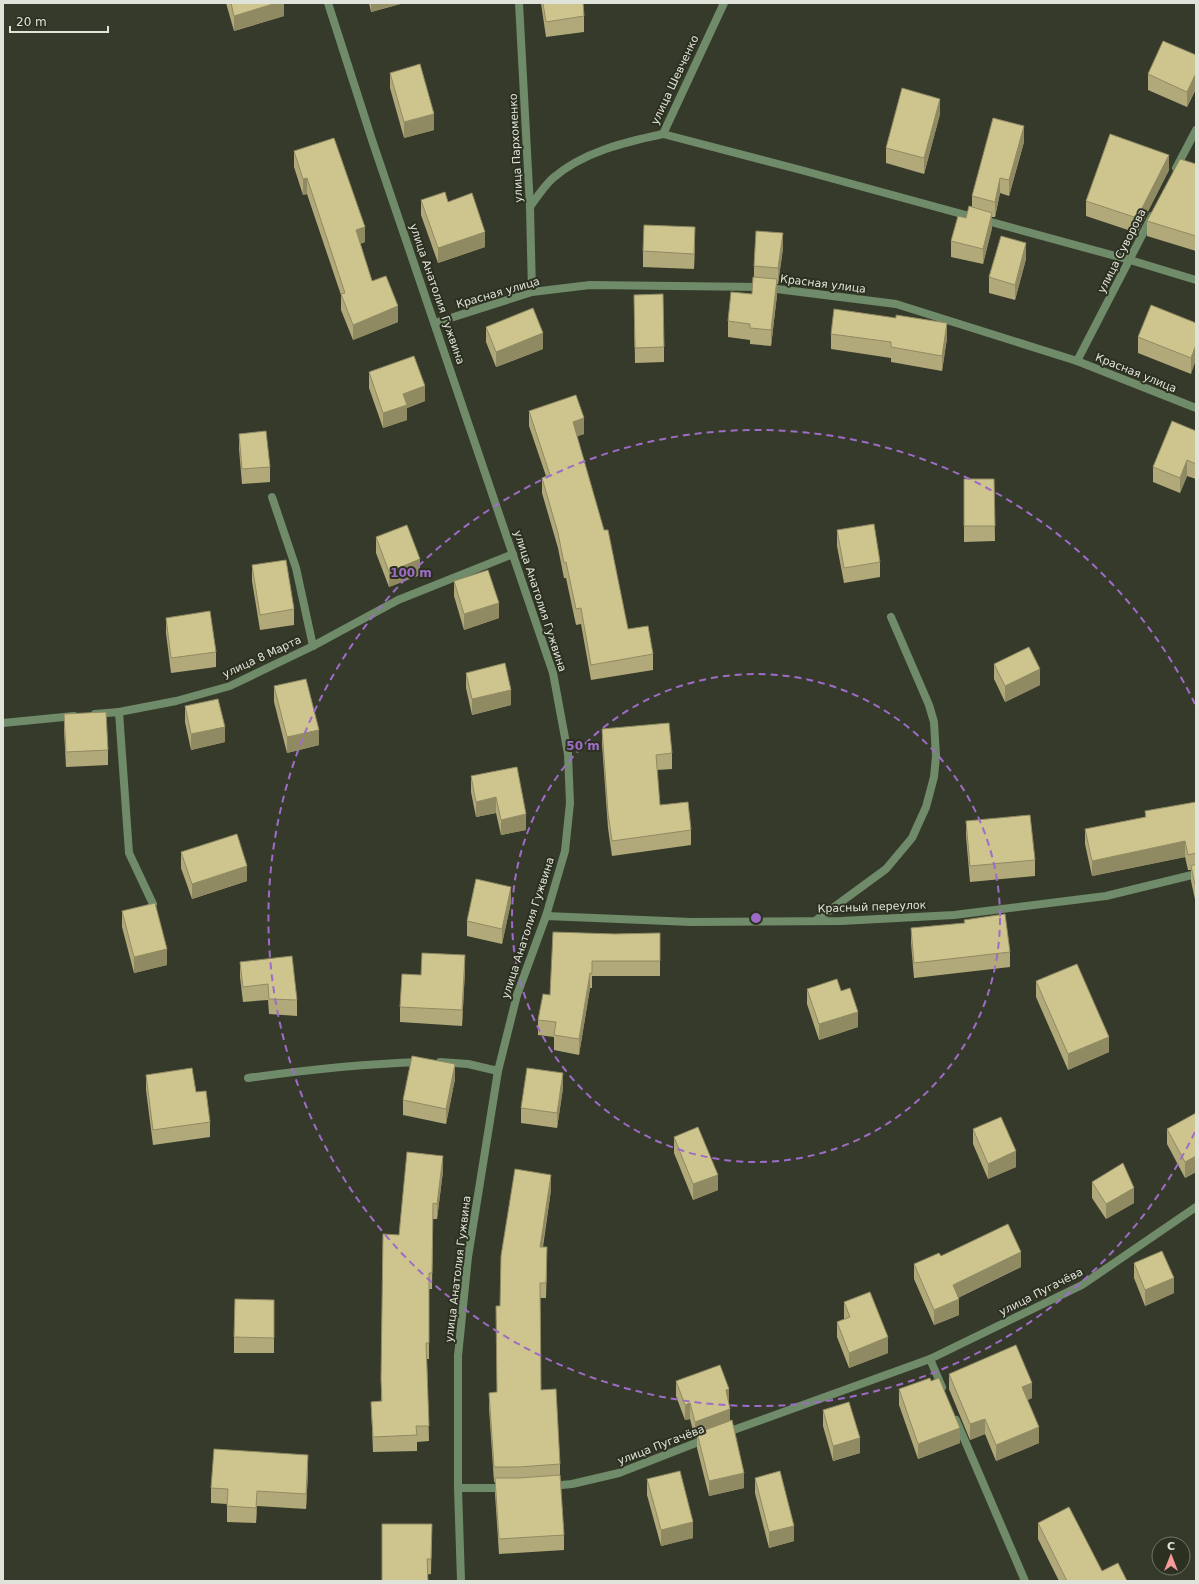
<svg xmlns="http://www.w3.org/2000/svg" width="1199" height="1584" font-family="'DejaVu Sans',sans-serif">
	<rect width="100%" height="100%" fill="#363a2a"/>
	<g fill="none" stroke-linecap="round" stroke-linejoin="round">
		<g stroke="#6f8b69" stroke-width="8">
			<path d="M663,134L801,170L1130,260L1196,280"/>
			<path d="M272,497L296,568L313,646"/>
			<path d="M119,712L129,853L153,904"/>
			<path d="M815,921L886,869L912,838L926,807L934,777L936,756L934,722L929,705L891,617"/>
			<path d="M440,1062L468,1064L498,1071"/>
			<path d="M248,1078C305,1070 362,1064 420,1062"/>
		</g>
		<g stroke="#6f8b69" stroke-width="8">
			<path d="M519,3L530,207L532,292"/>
			<path d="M1176,168L1196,130"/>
			<path d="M530,207C537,197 544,186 553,178C583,152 625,142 663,134L724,3"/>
			<path d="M435,323L532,292L590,285L761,287L896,304L1077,361L1196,408"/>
			<path d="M1077,361L1152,216"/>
			<path d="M95,714L119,712L176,701L230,686L313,646L398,600L513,554"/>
			<path d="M3,723L74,716"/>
			<path d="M546,916L691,922L841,921L954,915L1106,896L1196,874"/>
			<path d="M930,1359L942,1387"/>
			<path d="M956,1420L1025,1581"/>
			<path d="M725,1433L930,1359L1082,1285L1196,1207"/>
			<path d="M551,1486L572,1484L619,1473L706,1439"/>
			<path d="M458,1488H506"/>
		</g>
		<path stroke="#6f8b69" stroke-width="8" d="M328,3L373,143L553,673L568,754L570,803L565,851L546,916L517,995L498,1071L468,1257L458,1356V1488L461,1581"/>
	</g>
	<g fill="#b1a97a">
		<path d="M226,3H284V16L234,31Z"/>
		<path d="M369,3H404L371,12Z"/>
		<path d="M541,3H583L584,16V32L546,37Z"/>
		<path d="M1196,55V89L1187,107L1148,90V74Z"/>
		<path d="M390,73L434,130L404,138L390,88Z"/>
		<path d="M940,114L924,174L886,163V148Z"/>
		<path d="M1024,142L1009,196L1000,193L995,217H992V228L983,264L951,257V241L972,207V196Z"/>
		<path d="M294,151L365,242L360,244L372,281L398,322L353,340L341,310V295L307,194L303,195L294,167Z"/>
		<path d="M1196,164V251L1147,236V221Z"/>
		<path d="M1169,170L1137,233L1086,216V201Z"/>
		<path d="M421,200L448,202L485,247L438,263L421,215Z"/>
		<path d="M695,242L694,269L643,267V251Z"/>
		<path d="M783,248L778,284H777V295L771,346L750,344V340L728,337V321L752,294L754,277V266Z"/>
		<path d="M1026,259L1015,300L989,293V277Z"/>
		<path d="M634,295L664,347V362L635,363Z"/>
		<path d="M1196,323L1191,374L1138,353V337Z"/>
		<path d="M486,327L543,349L496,367L486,342Z"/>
		<path d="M831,334L947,338L942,371L891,362V358L831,349Z"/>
		<path d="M369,372L425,401L407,408V420L383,428L369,388Z"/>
		<path d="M529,411L584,434L577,436L628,629L653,654V670L591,680L581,624L576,625L566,578H564L558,548L542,493V478L546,476L529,426Z"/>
		<path d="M1196,431V479L1187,476L1180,493L1153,482V467Z"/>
		<path d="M239,434L270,467V482L242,484L239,449Z"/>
		<path d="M964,479H994L995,541L964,542Z"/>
		<path d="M837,530L880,562V577L844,583L837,546Z"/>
		<path d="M376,537L420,575L389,587L376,553Z"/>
		<path d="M252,565L294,609V625L260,630L252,581Z"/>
		<path d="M454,581L499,618L464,630L454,596Z"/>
		<path d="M166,618L216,652V667L171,673L166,633Z"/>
		<path d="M994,664L1040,685L1005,702L994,679Z"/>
		<path d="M466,673L511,705L472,715L466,688Z"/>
		<path d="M274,686L319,745L287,753L274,702Z"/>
		<path d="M185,706L225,742L191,750L185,722Z"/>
		<path d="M64,714L108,750V765L66,767L64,730Z"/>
		<path d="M602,729L672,753V769L657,770L660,805L691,830V845L612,856L608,828L602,744Z"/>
		<path d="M517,767L526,830L501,835L496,813L476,817L471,792V776Z"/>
		<path d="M1195,771H1196V791L1195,786Z"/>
		<path d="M1196,802V904L1191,881V870H1188L1185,857L1092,876L1085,844V829L1145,817V811Z"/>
		<path d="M966,821L1035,860V876L970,882L966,836Z"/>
		<path d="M181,852L247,881L192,899L181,868Z"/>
		<path d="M511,902L502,944L467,936V921Z"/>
		<path d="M122,911L167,965L134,973L122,927Z"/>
		<path d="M964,920L1010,952V967L914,978L911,943V928L964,923Z"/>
		<path d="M660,933V976H592V988H590L579,1055L554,1050V1037L538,1035V1020L550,995L615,934Z"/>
		<path d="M240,962L297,1000V1016L269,1014L268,1000L243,1002L240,977Z"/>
		<path d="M465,970L462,1026L400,1022V1007L421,975Z"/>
		<path d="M1036,981L1109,1052L1068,1070L1036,997Z"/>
		<path d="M807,989L841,991L858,1027L819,1040L807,1004Z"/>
		<path d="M146,1075L196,1092L210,1122V1137L153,1145L146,1090Z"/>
		<path d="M455,1079L446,1124L403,1115V1100Z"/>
		<path d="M563,1088L557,1128L521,1123V1108Z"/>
		<path d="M1196,1113V1172L1185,1178L1167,1144V1129Z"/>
		<path d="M973,1129L1016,1167L988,1179L973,1144Z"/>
		<path d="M674,1137L718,1190L693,1200L674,1153Z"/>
		<path d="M443,1171L437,1219H433L432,1289H429V1359H427L429,1441L417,1442V1451L373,1452L371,1402L381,1401V1379L399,1235Z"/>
		<path d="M1092,1182L1134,1203L1106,1219L1092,1198Z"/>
		<path d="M551,1190L543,1247L547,1262L546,1298H540L541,1390L560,1464V1475L564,1535V1550L499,1554L495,1494V1482H494L489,1408V1393L497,1392Z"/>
		<path d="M941,1256L1021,1267L958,1298L959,1315L934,1325L914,1279V1264Z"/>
		<path d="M1134,1263L1174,1293L1145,1306L1134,1278Z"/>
		<path d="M274,1300V1353H234V1337Z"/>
		<path d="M844,1302L888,1353L849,1368L837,1337V1322L844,1319Z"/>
		<path d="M949,1374L1032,1398L1027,1400L1039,1443L996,1461L985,1434L970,1440L949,1389Z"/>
		<path d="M676,1381L729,1405L730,1421L744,1488L709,1496L697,1448V1437L695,1438L690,1419L685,1420L676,1396Z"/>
		<path d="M899,1389L960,1443L918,1459L899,1405Z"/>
		<path d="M823,1410L860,1453L833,1461L823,1426Z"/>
		<path d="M308,1471L306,1509L257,1506L256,1523L227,1522V1504L211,1503V1488Z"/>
		<path d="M755,1478L794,1541L769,1548L755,1493Z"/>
		<path d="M647,1479L693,1538L661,1546L647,1495Z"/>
		<path d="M1038,1523L1102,1571L1127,1581H1059L1038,1539Z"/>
		<path d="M432,1524L431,1574L382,1581Z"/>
	</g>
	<g fill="#908a63">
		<path d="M276,3H284V16L234,31V16Z"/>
		<path d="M371,3H404L371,12Z"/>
		<path d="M1196,73V89L1187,107V92Z"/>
		<path d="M940,99V114L924,174V158Z"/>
		<path d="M434,114V130L404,138V122Z"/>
		<path d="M1024,126V142L1009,196V180Z"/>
		<path d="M1169,155V170L1137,233V218Z"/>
		<path d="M307,178V194L303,195V179Z"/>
		<path d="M1000,178V193L995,217V202Z"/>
		<path d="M992,213V228L983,264V249Z"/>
		<path d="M365,227V242L356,245V230Z"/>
		<path d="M695,227V242L694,269V254Z"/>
		<path d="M485,232V247L438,263V248Z"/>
		<path d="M783,233V248L778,284V268Z"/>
		<path d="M1026,243V259L1015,300V285Z"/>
		<path d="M777,279V295L771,346V330Z"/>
		<path d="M398,306V322L353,340V325Z"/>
		<path d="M947,323V338L942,371V356Z"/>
		<path d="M543,333V349L496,367V352Z"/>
		<path d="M1196,345V360L1191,374V358Z"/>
		<path d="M425,386V401L407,408V420L383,428V413L403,394Z"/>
		<path d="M584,418V434L573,438V422Z"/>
		<path d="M1187,460V476L1180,493V478Z"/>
		<path d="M420,559V575L389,587V572Z"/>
		<path d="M499,603V618L464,630V614Z"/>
		<path d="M1040,669V685L1005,702V686Z"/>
		<path d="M511,690V705L472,715V699Z"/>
		<path d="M225,727V742L191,750V734Z"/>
		<path d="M319,730V745L287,753V737Z"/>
		<path d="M496,797V813L476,817V802Z"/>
		<path d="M526,814V830L501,835V820Z"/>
		<path d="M1185,841V857L1092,876V861Z"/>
		<path d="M247,866V881L192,899V884Z"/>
		<path d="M511,887V902L502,944V929Z"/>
		<path d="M167,949V965L134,973V957Z"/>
		<path d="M465,955V970L462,1026V1010Z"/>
		<path d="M590,973V988L579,1055V1039Z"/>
		<path d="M858,1012V1027L819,1040V1024Z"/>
		<path d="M1109,1037V1052L1068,1070V1054Z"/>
		<path d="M455,1064V1079L446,1124V1109Z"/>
		<path d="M563,1073V1088L557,1128V1113Z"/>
		<path d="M1016,1151V1167L988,1179V1164Z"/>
		<path d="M443,1156V1171L437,1219V1204Z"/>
		<path d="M1196,1156V1172L1185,1178V1162Z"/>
		<path d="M551,1175V1190L540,1262V1247Z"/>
		<path d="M718,1175V1190L693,1200V1184Z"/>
		<path d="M1134,1188V1203L1106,1219V1204Z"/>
		<path d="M1021,1252V1267L953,1300V1285Z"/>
		<path d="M1174,1278V1293L1145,1306V1290Z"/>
		<path d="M959,1299V1315L934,1325V1310Z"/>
		<path d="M888,1337V1353L849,1368V1353Z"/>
		<path d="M1032,1383V1398L1022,1403V1387Z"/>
		<path d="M729,1389V1405L726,1390Z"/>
		<path d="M690,1403V1419L685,1420V1405Z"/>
		<path d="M730,1409V1425L697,1433V1437L695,1438V1422Z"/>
		<path d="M985,1419V1434L970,1440V1424Z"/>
		<path d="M1039,1427V1443L996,1461V1445Z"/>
		<path d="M960,1428V1443L918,1459V1444Z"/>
		<path d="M860,1438V1453L833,1461V1446Z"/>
		<path d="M308,1455V1471L306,1509V1494Z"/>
		<path d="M744,1473V1488L709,1496V1481Z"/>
		<path d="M257,1491V1506L256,1523V1508Z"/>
		<path d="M693,1522V1538L661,1546V1530Z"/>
		<path d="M794,1526V1541L769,1548V1532Z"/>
	</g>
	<g fill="#cec58e" stroke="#908a63">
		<path d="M231,3H276L234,16Z"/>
		<path d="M543,3H583L584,16L546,22Z"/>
		<path d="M1163,41L1196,55V73L1187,92L1148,74Z"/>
		<path d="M420,64L434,114L404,122L390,73Z"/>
		<path d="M902,88L940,99L924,158L886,148Z"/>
		<path d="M993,118L1024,126L1009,180L1000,178L995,202L972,196Z"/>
		<path d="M1110,134L1169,155L1137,218L1086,201Z"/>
		<path d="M334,138L365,227L356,230L372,281L386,276L398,306L353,325L341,294L345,293L307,178L303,179L294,151Z"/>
		<path d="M1180,159L1196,164V236L1147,221Z"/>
		<path d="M445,192L448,202L472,193L485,232L438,248L421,200Z"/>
		<path d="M969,206L992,213L983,249L951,241L958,216L966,218Z"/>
		<path d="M644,225L695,227L694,254L643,251Z"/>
		<path d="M756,231L783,233L778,268L754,266Z"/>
		<path d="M1001,236L1026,243L1015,285L989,277Z"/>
		<path d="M753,277L777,279L771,330L750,328V324L728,321L731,292L752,294Z"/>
		<path d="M663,294L664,347L635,348L634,295Z"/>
		<path d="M1151,305L1196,323V345L1191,358L1138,337Z"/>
		<path d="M533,308L543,333L496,352L486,327Z"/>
		<path d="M834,309L896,318V315L947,323L942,356L891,347V342L831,334Z"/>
		<path d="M414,356L425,386L403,394L407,405L383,413L369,372Z"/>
		<path d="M576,395L584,418L573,422L604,530H608L628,629L648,626L653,654L591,665L581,608L576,609L566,562L564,563L558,533L542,478L550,475L529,411Z"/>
		<path d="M1172,421L1196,431V464L1187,460L1180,478L1153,467Z"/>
		<path d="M266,431L270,467L242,469L239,434Z"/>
		<path d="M964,479H994L995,526H964Z"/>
		<path d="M874,524L880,562L844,568L837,530Z"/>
		<path d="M407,525L420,559L389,572L376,537Z"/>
		<path d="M286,560L294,609L260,615L252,565Z"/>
		<path d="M488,570L499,603L464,614L454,581Z"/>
		<path d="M210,611L216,652L171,658L166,618Z"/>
		<path d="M1029,647L1040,669L1005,686L994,664Z"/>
		<path d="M505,663L511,690L472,699L466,673Z"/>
		<path d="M306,679L319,730L287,737L274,686Z"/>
		<path d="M218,699L225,727L191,734L185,706Z"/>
		<path d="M106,712L108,750L66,752L64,714Z"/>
		<path d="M669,723L672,753L656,755L660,805L688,802L691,830L612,841L608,813L602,729Z"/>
		<path d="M517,767L526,814L501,820L496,797L476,802L471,776Z"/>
		<path d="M1196,802V853L1188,855L1185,841L1092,861L1085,829L1146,817L1145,811Z"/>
		<path d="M1030,815L1035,860L970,866L966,821Z"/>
		<path d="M237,834L247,866L192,884L181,852Z"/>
		<path d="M1196,864V889L1191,866Z"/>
		<path d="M476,879L511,887L502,929L467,921Z"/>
		<path d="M155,903L167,949L134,957L122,911Z"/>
		<path d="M1005,914L1010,952L914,963L911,928L965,923L964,920Z"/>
		<path d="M553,932L615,934L660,933V961H592V973H590L579,1039L554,1035L556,1022L538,1020L543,994L550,995Z"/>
		<path d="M422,953L465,955L462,1010L400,1007L402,974L421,975Z"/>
		<path d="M292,956L297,1000L269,999L268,984L243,987L240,962Z"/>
		<path d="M1077,964L1109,1037L1068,1054L1036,981Z"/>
		<path d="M837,979L841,991L850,988L858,1012L819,1024L807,989Z"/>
		<path d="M412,1056L455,1064L446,1109L403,1100Z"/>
		<path d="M192,1068L196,1092L206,1091L210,1122L153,1130L146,1075Z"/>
		<path d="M527,1068L563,1073L557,1113L521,1108Z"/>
		<path d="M1196,1113V1156L1185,1162L1167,1129Z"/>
		<path d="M1001,1117L1016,1151L988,1164L973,1129Z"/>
		<path d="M698,1127L718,1175L693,1184L674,1137Z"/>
		<path d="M407,1152L443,1156L437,1204L433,1203L432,1273H429V1343H426L429,1426H416L417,1435L373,1437L371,1402L382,1401L381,1379L383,1234L399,1235Z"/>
		<path d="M1123,1163L1134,1188L1106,1204L1092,1182Z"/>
		<path d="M515,1169L551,1175L540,1247H547L546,1283H540L541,1390L556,1389L560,1464L519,1467H494L489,1393L497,1392L496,1306H500L501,1256Z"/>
		<path d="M1008,1224L1021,1252L953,1285L959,1299L934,1310L914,1264L939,1253L941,1256Z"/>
		<path d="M1162,1251L1174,1278L1145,1290L1134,1263Z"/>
		<path d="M870,1292L888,1337L849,1353L837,1322L850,1317L844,1302Z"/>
		<path d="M235,1299L274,1300V1338L234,1337Z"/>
		<path d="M1016,1345L1032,1383L1022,1387L1039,1427L996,1445L985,1419L970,1424L949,1374Z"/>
		<path d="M720,1365L729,1389L726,1390L730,1409L695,1422L690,1403L685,1405L676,1381Z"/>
		<path d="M930,1378L931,1381L939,1378L960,1428L918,1444L899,1389Z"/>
		<path d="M849,1402L860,1438L833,1446L823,1410Z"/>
		<path d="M732,1420L744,1473L709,1481L697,1433Z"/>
		<path d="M214,1449L308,1455L306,1494L257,1491L256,1508L227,1506L228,1489L211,1488Z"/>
		<path d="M680,1471L693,1522L661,1530L647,1479Z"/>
		<path d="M780,1471L794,1526L769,1532L755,1478Z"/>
		<path d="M560,1475L564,1535L499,1539L495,1478H519Z"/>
		<path d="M1069,1507L1102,1571L1118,1563L1127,1581H1067L1038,1523Z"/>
		<path d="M382,1524H432L431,1559H427L428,1581H382Z"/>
	</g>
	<g fill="none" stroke="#9e6cc8" stroke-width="2" stroke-dasharray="7 5">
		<circle cx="756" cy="918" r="244"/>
		<path d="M1195 1132A488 488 0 1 1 1195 704"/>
	</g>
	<g text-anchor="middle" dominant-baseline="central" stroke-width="4" stroke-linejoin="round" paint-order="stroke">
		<g font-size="11" fill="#e0e3d9" stroke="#2c3020">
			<text transform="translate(675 80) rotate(-65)">улица Шевченко</text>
			<text transform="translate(516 148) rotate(-93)">улица Пархоменко</text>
			<text transform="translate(1122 251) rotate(-63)">улица Суворова</text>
			<text transform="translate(823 284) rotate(7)">Красная улица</text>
			<text transform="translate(498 293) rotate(-16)">Красная улица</text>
			<text transform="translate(437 294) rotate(71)">улица Анатолия Гужвина</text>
			<text transform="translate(1136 373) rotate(22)">Красная улица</text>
			<text transform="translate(540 601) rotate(72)">улица Анатолия Гужвина</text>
			<text transform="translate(262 657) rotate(-25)">улица 8 Марта</text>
			<text transform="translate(872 907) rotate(-2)">Красный переулок</text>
			<text transform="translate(528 928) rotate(-72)">улица Анатолия Гужвина</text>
			<text transform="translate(458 1269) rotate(-83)">улица Анатолия Гужвина</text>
			<text transform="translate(1041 1292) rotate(-27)">улица Пугачёва</text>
			<text transform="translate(661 1445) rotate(-21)">улица Пугачёва</text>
		</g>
	</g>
	<circle cx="756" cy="918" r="6" fill="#9e6cc8" stroke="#2c3020" stroke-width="2"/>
	<g font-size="12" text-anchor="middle" font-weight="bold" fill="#9e6cc8" stroke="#2c3020" stroke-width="4" stroke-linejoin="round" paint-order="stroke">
		<text x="411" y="577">100 m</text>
		<text x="583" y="750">50 m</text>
	</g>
	<rect width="1199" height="1584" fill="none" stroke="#e0e3d9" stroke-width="8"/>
	<g transform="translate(1171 1556)"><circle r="19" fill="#2c3020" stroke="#74786a"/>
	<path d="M0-3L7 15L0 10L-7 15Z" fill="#f59b9a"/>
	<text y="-6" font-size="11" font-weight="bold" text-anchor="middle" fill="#e0e3d9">С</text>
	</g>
	<path d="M10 26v6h98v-6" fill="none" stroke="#e0e3d9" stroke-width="2"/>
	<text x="16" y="26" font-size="12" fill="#e0e3d9" stroke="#2c3020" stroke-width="3" paint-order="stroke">20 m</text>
</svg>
